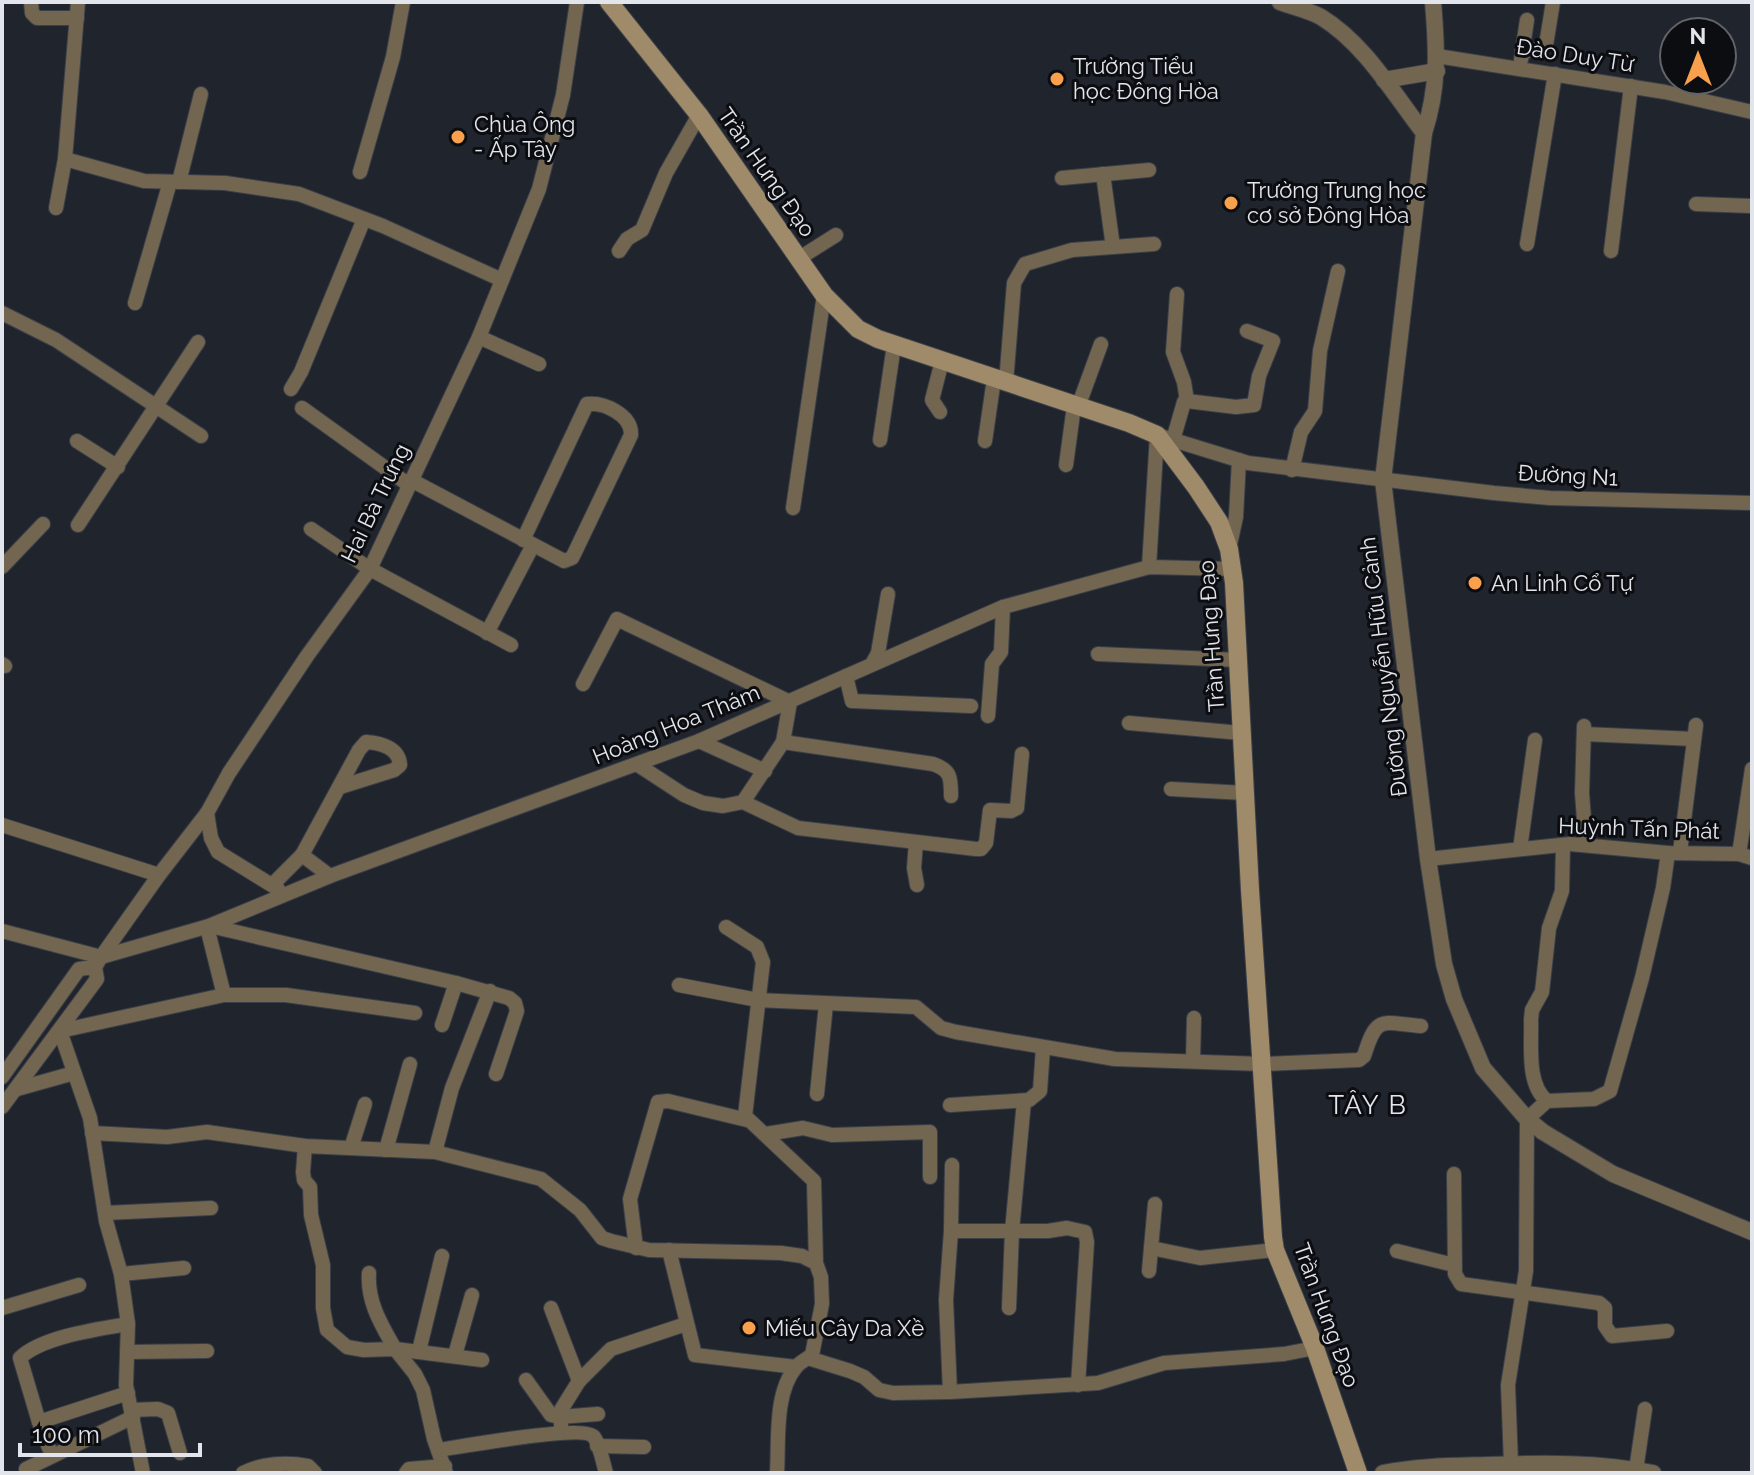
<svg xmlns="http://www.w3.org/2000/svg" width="1754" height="1475" font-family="Raleway,sans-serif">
	<rect width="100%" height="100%" fill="#20242d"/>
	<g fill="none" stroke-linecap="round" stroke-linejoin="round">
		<defs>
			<g id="minor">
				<path d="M31,2L32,13L37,18H77"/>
				<path d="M78,2L65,159L144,181L225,183L299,194L383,226L502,280"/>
				<path d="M1522,52L1541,48L1546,45L1553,2"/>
				<path d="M1437,56L1665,92L1752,112"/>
				<path d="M1521,60L1527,20"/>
				<path d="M360,172L393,57L403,2"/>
				<path d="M1103,174L1113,247"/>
				<path d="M1062,178L1149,170"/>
				<path d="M179,182L201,94"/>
				<path d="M1696,204L1752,206"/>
				<path d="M56,208L65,159"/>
				<path d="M1527,244L1555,74"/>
				<path d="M619,251L627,239L642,230L666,173L699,115"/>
				<path d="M1611,251L1631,86"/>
				<path d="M798,259L836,235"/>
				<path d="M135,303L170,182"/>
				<path d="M2,313L56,340L201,436"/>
				<path d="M479,337L539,364"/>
				<path d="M1006,383L1014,283L1025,264L1072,250L1154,244"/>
				<path d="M291,389L301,372L364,219"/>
				<path d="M1187,401L1236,407L1254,405L1259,376L1273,341L1247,331"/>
				<path d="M1078,407L1101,344"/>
				<path d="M302,408L409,485"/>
				<path d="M940,412L932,400L942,361"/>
				<path d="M880,440L894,345"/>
				<path d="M1173,440L1184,402L1187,401L1184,382L1173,352L1177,294"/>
				<path d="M77,441L118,467"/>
				<path d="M985,441L994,379"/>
				<path d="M1066,465L1074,406"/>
				<path d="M1292,470L1301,432L1315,411L1320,351L1338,271"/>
				<path d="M411,480L564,561L572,558L575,552L631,435C632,415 604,402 587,404L523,540"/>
				<path d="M793,508L824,295"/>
				<path d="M78,525L198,342"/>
				<path d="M311,529L370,569L511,645"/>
				<path d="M1229,549L1236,517L1239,460"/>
				<path d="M2,567L43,524"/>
				<path d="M1149,567L1157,435L1248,463L1494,493L1550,498L1752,503"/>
				<path d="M487,633L533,545"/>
				<path d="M1098,654L1237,660"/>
				<path d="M2,664L5,666"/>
				<path d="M872,664L878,653L888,594"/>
				<path d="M846,676L852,701L971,706"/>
				<path d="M583,684L617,619L790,702L783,742L743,802"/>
				<path d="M988,716L992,664L1001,652L1003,607"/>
				<path d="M1129,723L1241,733"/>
				<path d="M1584,726L1582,793L1586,845"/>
				<path d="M1584,734L1694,739"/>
				<path d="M699,741L765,771"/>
				<path d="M783,742L933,764C951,770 951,778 951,796"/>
				<path d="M638,765L684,795L703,803L723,806L743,802L798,828L976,849H981L986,843L990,810L1011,811L1017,808L1022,754"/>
				<path d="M1171,789L1245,793"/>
				<path d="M207,813L211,838L218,852L278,889"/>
				<path d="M2,825L159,875"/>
				<path d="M916,842L914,868L917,885"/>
				<path d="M1520,849L1535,740"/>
				<path d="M1680,852L1696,725"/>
				<path d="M1739,854L1752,769"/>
				<path d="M302,855L330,876"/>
				<path d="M1428,859L1570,844L1668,853L1739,854L1752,858"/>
				<path d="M272,885L302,855L359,750L366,742C381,743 399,748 400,765L394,770L340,787"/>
				<path d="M210,926L456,983L509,998L515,1003L517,1011L496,1074"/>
				<path d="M207,927L224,995"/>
				<path d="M726,927L757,947L763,962L745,1116L814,1181L816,1263L821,1277L822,1304L812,1355C807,1359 800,1362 796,1367C774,1393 779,1441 777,1473"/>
				<path d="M2,931L101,957L209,926L330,876L699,741L1003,607L1149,567L1232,569"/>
				<path d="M679,985L758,1000L916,1007L941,1028L956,1032L1115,1059L1262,1064L1359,1060L1364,1056C1377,1014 1381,1023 1421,1026"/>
				<path d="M442,1025L456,983"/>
				<path d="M1193,1061L1194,1018"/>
				<path d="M2,1077L79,969L95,967"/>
				<path d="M17,1089L74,1073"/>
				<path d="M817,1094L826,1004"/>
				<path d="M1547,1101C1526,1084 1532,1045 1531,1020L1532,1010L1542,992L1549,928L1562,891L1563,845"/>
				<path d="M950,1105L1029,1100L1040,1091L1043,1048"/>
				<path d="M2,1107L97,979L95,967L101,957L159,875L207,813L229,773L307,656L370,569L479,337L539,189L563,95L577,2"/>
				<path d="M92,1133L167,1137L207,1132L305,1146L435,1152L541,1179L580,1210L602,1238L611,1241L649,1250L781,1253L802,1256L816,1263"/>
				<path d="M766,1134L803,1128L832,1135L930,1132V1177"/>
				<path d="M305,1146L303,1172L304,1180L310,1187L311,1215L323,1265V1308L327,1330L347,1347L364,1350L395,1349L415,1374L423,1390L434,1439L446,1473"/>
				<path d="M351,1148L365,1104"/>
				<path d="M386,1150L410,1064"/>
				<path d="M435,1152L452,1088L490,991"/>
				<path d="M1454,1174L1455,1274L1461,1284L1599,1303L1605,1308V1326L1612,1336L1667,1331"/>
				<path d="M1155,1204L1151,1248L1200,1258L1275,1250"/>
				<path d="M105,1213L211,1208"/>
				<path d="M951,1231L952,1165"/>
				<path d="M636,1248L630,1199L658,1102L668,1101L747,1120"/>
				<path d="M669,1250L695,1355L796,1367"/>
				<path d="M1397,1251L1454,1265"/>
				<path d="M1149,1271L1151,1248"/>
				<path d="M369,1273C367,1302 381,1324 395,1349L482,1360"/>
				<path d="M121,1274L184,1268"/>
				<path d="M2,1308L79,1285"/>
				<path d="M551,1308L579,1381L561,1410V1432"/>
				<path d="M1009,1308L1012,1231L1024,1101"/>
				<path d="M419,1351L442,1256"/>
				<path d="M127,1352L207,1351"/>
				<path d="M455,1355L472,1295"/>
				<path d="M808,1358L850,1371L864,1377L879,1390L893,1393L950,1392L1098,1383L1164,1363L1284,1354L1315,1348"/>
				<path d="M526,1380L551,1415L559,1417L598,1414"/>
				<path d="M579,1381L611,1349L686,1324"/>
				<path d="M950,1392L946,1300L951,1231H1048L1067,1228L1085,1232L1087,1242L1078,1385"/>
				<path d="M131,1410L158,1409L168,1413L180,1453"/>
				<path d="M39,1422L20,1358C41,1337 98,1329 128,1324"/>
				<path d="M597,1446L644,1447"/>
				<path d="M49,1448L39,1422L128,1393"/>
				<path d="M438,1450C460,1447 583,1424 594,1437C600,1445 603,1463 606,1473"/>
				<path d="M1511,1464L1508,1385L1526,1271L1527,1119L1547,1101L1594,1099L1610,1091L1642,978L1663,888L1668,853"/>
				<path d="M26,1469L133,1417"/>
				<path d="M1636,1470L1645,1409"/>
				<path d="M143,1473L126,1385L128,1324L121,1274L106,1221L90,1118L60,1031L224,995H286L415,1013"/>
				<path d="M243,1473C262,1463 287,1462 308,1466L315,1473"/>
				<path d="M406,1473L409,1469L445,1466"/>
			</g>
			<g id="tertiary">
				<path d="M1280,2C1293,7 1308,10 1321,17C1365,44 1393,93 1424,133L1383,480L1428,859L1444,964L1454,999L1483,1068L1527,1119L1543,1132L1613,1174L1752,1232"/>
				<path d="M1384,80L1437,71"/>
				<path d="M1424,133C1439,87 1437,49 1433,2"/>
				<path d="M1383,1473C1418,1466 1452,1466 1487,1465C1542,1463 1599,1462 1653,1473"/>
			</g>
			<path id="secondary" d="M609,2L699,115L824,295L858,329L878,339L1129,423L1157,435L1196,487L1219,522L1229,549L1234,583L1250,890L1273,1237L1275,1250L1315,1348L1358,1473"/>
		</defs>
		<use href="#minor" stroke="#3b3f48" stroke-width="16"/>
		<use href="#tertiary" stroke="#3b3f48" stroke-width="18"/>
		<use href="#secondary" stroke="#3b3f48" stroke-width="20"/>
		<use href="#minor" stroke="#736651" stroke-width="14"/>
		<use href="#tertiary" stroke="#736651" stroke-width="16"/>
		<use href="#secondary" stroke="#9f8b69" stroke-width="18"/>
	</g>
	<g fill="#f9a04c" stroke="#0b0d11" stroke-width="3">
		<circle cx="1057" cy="79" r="8"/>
		<circle cx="458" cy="137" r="8"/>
		<circle cx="1231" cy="203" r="8"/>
		<circle cx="1475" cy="583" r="8"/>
		<circle cx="749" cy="1328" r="8"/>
	</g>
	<g text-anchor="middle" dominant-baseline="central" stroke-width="6" stroke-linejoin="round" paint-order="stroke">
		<g font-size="22" fill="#e3e5ec" stroke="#0b0d11">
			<text transform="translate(1575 55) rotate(9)">Đào Duy Từ</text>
			<text transform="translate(767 172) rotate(55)">Trần Hưng Đạo</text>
			<text transform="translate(1568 475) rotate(3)">Đường N1</text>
			<text transform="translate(375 503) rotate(-64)">Hai Bà Trưng</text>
			<text transform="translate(1211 636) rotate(-94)">Trần Hưng Đạo</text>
			<text transform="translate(1383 667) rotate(-97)">Đường Nguyễn Hữu Cảnh</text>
			<text transform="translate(676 724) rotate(-22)">Hoàng Hoa Thám</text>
			<text transform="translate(1639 828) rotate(2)">Huỳnh Tấn Phát</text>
			<text transform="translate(1327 1315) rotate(70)">Trần Hưng Đạo</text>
		</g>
		<g font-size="22" fill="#e3e5ec" stroke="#0b0d11" text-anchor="start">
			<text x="1073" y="66">Trường Tiểu<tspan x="1073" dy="25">học Đông Hòa</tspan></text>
			<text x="474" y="124">Chùa Ông<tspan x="474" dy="25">- Ấp Tây</tspan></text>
			<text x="1247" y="190">Trường Trung học<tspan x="1247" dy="25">cơ sở Đông Hòa</tspan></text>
			<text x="1491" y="583">An Linh Cổ Tự</text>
			<text x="765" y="1328">Miếu Cây Da Xề</text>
		</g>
		<g font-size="26" letter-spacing="2" fill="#e3e5ec" stroke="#0b0d11">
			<text x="1368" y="1105">TÂY B</text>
		</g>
	</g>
	<rect width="1754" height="1475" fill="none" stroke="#e3e5ec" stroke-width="8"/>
	<g transform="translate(1698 56)"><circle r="38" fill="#0b0d11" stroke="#616369" stroke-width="2"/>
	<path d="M0-6L14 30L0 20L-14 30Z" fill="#f9a04c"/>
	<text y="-12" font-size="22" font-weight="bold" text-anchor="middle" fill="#e3e5ec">N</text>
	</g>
	<path d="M20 1443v12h180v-12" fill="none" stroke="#e3e5ec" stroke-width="4"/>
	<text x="32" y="1443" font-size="24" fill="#e3e5ec" stroke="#0b0d11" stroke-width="6" paint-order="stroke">100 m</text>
</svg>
